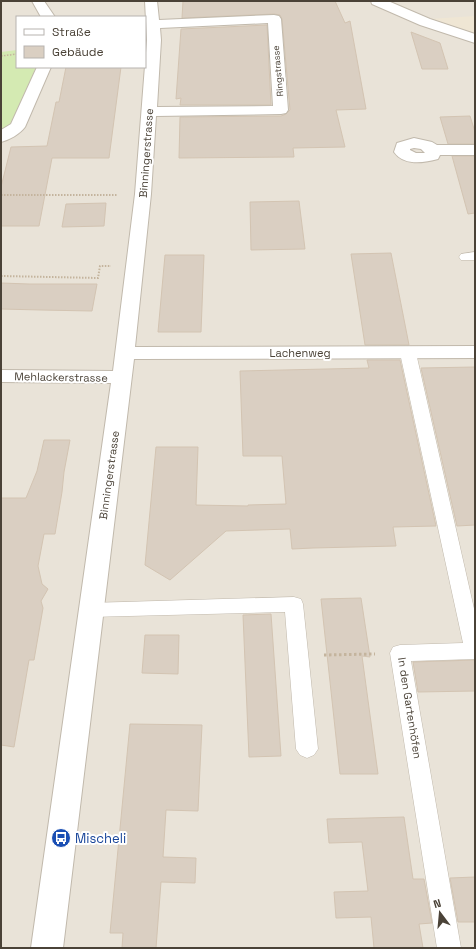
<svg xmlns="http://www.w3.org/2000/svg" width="476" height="949" font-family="'Space Grotesk',sans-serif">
	<rect width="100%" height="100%" fill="#f5f1ea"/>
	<path fill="#e9e3d8" d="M1,1H475V948H1V143L20,133L46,67H145V17H17V51L1,53Z"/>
	<path fill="#efe6d4" d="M475,16V34L429,19Z"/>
	<path fill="#d4eab2" d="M17,50V67H36C28,87 21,121 1,132V52Z"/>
	<g fill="#dacfc2" stroke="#d3c4b2">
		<path d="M183,1H335L345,23L350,21L366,109L336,110L345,147L293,148L294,157L179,158L180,117L281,116L286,114L290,110L282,19L280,15L274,14L182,18Z"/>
		<path d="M267,25L271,105H180L181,98L176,99L181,29Z"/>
		<path d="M411,32L440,43L448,69H422Z"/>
		<path d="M66,67H121L109,158H52L39,226H1V187L11,147L47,146L56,102H59Z"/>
		<path d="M470,116L475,132V144H448L440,117Z"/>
		<path d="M452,156H475V213L468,214Z"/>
		<path d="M299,201L305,249L251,250L250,202Z"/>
		<path d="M106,203L104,226L62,227L66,204Z"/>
		<path d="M391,253L409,345H365L351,254Z"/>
		<path d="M165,255H204L201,332H158Z"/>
		<path d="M1,283L29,284H97L92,311L41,310L1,309Z"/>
		<path d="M367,360H400L436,526L393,527L396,546L313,548L292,549L290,529L226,531L170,580L145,565L156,447H198L196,505L248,506V505L286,504L282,456H243L240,371L369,368Z"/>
		<path d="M475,367V525L457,526L421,368Z"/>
		<path d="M44,440H70L64,472L62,492L55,534H44L38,566L42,584L48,589L41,601L43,608L34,660H29L14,747L1,745V498H26L37,471Z"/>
		<path d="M361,598L370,657L362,656L378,774H340L321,599Z"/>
		<path d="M271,614L281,756L249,757L243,615Z"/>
		<path d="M145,635H179L178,674L142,673Z"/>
		<path d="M475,660V691L418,692L413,662Z"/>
		<path d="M130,724L202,725L198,811L166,810L163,857L196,858L195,883L161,882L156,948H122L123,933H110Z"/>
		<path d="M404,817L413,879H424L432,923L419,924L423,948H374L371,917L336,918L334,892L368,891L362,842L329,843L327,819Z"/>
		<path d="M475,877V922H458L450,878Z"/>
	</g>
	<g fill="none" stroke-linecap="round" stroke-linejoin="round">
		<defs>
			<g id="service">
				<path d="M475,252V260H461L459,257L461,254Z"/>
				<path d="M408,348L413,350L416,353L475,613V659L411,661L461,948H437L390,653L393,647L400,645L463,643L400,353L403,350Z"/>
				<path d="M294,597L301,599L303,604L318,749L314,755L307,758L300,755L296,749L285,612L90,617L83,615L80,610L83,605L90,603Z"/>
			</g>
			<g id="minor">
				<path d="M32,1H44L55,17H41Z"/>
				<path d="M145,1H157L159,20L274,15L279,16L281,19L288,110L286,113L281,114L156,116L151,194L135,347L475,346V358L134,359L63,948H31L111,383L1,382V370L113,371L135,194L147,40ZM268,23L273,106L157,107L161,40L160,28Z"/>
				<path d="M371,1H388L430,19L475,34V43L420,25L372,4Z"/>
				<path d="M37,67H51L25,127C20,134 9,140 1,142V130L11,124Z"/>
				<path d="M414,138L432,142L437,145H475V155H440L438,159C423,163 404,166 394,152L397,143ZM414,148L421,149L425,153H416L410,150V149Z"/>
			</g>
		</defs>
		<use href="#service" stroke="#c1b9ac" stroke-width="1"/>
		<use href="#minor" stroke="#c1b9ac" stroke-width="2"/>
		<path stroke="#c4b49d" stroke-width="1.5" stroke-dasharray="1.5 1.5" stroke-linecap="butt" d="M1,56L17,54"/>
		<g stroke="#c4b49d" stroke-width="2" stroke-dasharray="1.5 1.5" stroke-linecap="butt">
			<path d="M1,195H118"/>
			<path d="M1,276L98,278L100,266H111"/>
		</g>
		<path stroke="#c4b49d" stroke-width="3" stroke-dasharray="2.5 2.5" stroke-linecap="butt" d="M324,655L375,654"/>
		<use href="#service" fill="#fff" fill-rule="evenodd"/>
		<use href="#minor" fill="#fff" fill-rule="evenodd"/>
	</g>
	<defs>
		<symbol id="bus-disc" viewBox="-11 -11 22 22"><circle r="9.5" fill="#1a4fb4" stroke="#fff"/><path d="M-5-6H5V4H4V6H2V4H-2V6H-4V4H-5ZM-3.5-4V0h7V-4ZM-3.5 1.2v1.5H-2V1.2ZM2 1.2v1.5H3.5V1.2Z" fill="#fff"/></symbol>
	</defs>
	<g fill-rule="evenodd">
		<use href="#bus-disc" x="50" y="827" width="22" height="22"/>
	</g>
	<g text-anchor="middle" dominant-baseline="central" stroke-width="4" stroke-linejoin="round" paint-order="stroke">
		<g font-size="9" fill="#4a4237" stroke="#fff">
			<text transform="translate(278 71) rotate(-95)">Ringstrasse</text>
		</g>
		<g font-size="11" fill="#4a4237" stroke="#fff">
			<text transform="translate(146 153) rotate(-86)">Binningerstrasse</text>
			<text x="300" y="353">Lachenweg</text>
			<text transform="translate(61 377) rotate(1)">Mehlackerstrasse</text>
			<text transform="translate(109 475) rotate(-82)">Binningerstrasse</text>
			<text transform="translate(410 708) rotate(81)">In den Gartenhöfen</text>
		</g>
		<g font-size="13" fill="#164399" stroke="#fff" text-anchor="start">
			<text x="75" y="838">Mischeli</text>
		</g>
	</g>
	<rect width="476" height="949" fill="none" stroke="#4a4237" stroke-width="4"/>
	<rect x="16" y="16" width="130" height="52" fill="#ffffff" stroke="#b7b3af"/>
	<rect x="24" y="29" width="20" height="6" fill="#ffffff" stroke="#b7b3af"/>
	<text x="52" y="36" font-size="12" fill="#4a4237">Straße</text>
	<rect x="24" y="46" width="20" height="12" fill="#dacfc2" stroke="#b7b3af"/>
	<text x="52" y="56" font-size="12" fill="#4a4237">Gebäude</text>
	<g transform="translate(440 913) rotate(344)" stroke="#ffffff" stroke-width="3" paint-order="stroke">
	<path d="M0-3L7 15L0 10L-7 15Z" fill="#4a4237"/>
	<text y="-6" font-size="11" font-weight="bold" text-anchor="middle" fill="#4a4237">N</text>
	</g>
</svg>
